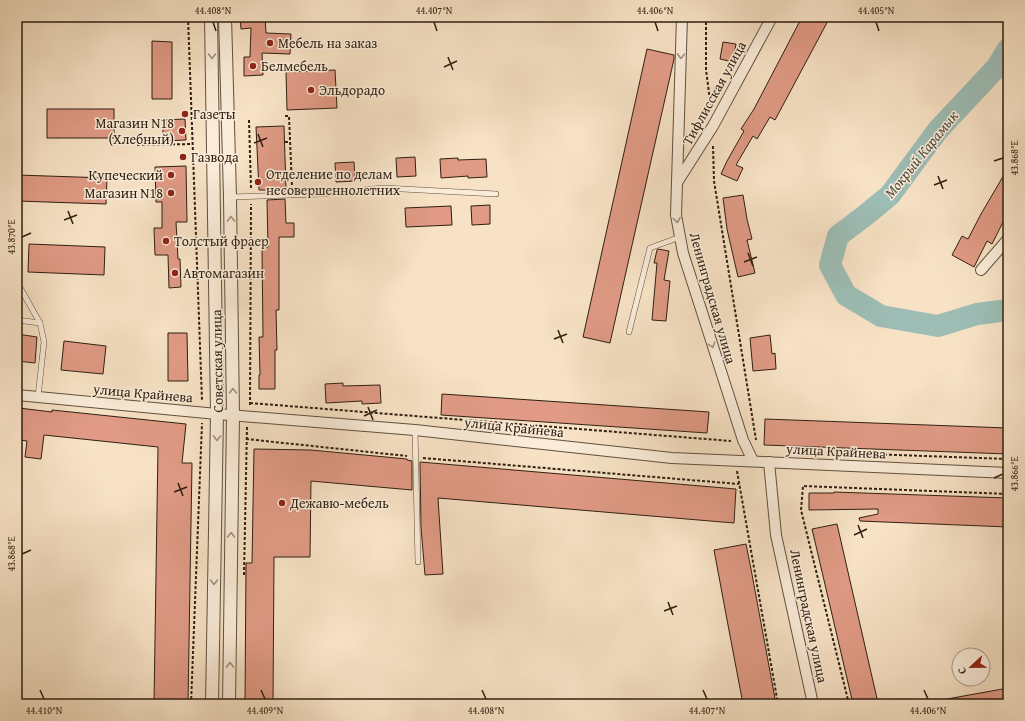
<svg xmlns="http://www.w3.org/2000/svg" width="1025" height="721" font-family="'Gentium Book Plus',serif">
	<rect width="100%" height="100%" fill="#f7e2c5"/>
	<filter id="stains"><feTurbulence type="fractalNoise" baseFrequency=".005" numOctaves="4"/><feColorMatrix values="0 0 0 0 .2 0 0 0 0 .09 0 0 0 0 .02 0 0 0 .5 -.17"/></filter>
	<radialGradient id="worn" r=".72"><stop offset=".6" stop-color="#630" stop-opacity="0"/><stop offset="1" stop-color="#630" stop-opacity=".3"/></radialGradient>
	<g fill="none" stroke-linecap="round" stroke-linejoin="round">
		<path stroke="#9dbdb5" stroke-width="22" d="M1008,49L997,67L938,130L890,195L867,214L838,236L830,265L846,295L881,316L938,326L977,314L1008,310"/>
	</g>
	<g fill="#e09a85" stroke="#2f1f10">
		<path d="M240,17H265L266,33L291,34L290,54L262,53L263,75L244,76V57H250L251,28L241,29Z"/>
		<path d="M802,17H830L775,120L770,117L757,139L753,136L736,165L743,168L737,181L721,174L727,161L744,131L741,129L754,109Z"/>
		<path d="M152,41L172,42V99H152Z"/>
		<path d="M723,42L736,44L733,62L720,59Z"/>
		<path d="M647,49L674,55V59L610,343L583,337Z"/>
		<path d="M335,70L337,108L287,110L286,72Z"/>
		<rect x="47" y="109" width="67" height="29"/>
		<path d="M185,119L186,140L163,141V120Z"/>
		<path d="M284,126L286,189L285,190V191L267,192V190H259L256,127Z"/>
		<path d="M415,157L416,176L397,177L396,158Z"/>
		<path d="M458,158V160L486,159L487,177L468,178V176L441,178L440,159Z"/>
		<path d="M354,162L355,181L336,182L335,163Z"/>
		<path d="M186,166L187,222H176L178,259H180L181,287L169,288L168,255H155L154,228H162V202H156L155,167Z"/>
		<path d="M1008,168V212L992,244L987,241L974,267L952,255L962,236L968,239L981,214Z"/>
		<path d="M17,175L107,178L106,204L17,201Z"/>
		<path d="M743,195L747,219L752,239L747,240L755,273L738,277L727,229L723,198Z"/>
		<path d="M285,199L286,223H294V237H279V310H276L277,350H275V389H259V375H260L259,337H263L262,248L268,247L267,200Z"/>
		<path d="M490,205V224L472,225L471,206Z"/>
		<path d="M451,206L452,225L406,227L405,208Z"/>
		<path d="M29,244L105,247L104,275L28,272Z"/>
		<path d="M658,249L669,251L664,280L670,281L666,321L652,320L657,263H654L657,250Z"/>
		<path d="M168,333H187L188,381H168Z"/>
		<path d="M17,334L37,337L35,363L17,361Z"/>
		<path d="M770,335L772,354L775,353L776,369L753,371L750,338Z"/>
		<path d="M64,341L106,346L103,374L61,370Z"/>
		<path d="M343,383V386L380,385L381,403L362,404V401L326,403L325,384Z"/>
		<path d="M442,394L709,412L707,433L441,415Z"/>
		<path d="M19,408L52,412V410L186,424L182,463H192L188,704H154L158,447L44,435L41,459L25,457L27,441L20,440L21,435H17Z"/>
		<path d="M765,419L1008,428V454L764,445Z"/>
		<path d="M254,449L311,450L407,459V460L412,461V490L311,481L310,557H274L273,704H245L246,563H252Z"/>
		<path d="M420,462L736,489L734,523L438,498L443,574L425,575L421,527Z"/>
		<path d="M834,492L1008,498V527L860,521L859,518L878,514V509L809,510V493H834Z"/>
		<path d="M837,524L878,703L873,704H853L812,529Z"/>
		<path d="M746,544L751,569L776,704H743L728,625L714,550Z"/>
		<path d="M1008,688V704H947V699Z"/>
	</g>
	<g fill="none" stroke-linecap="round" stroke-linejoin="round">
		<defs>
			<g id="service">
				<path d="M17,35V58"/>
				<path d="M230,197L320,194L384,188L496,194"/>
				<path d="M17,278L18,284L40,323"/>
				<path d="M17,320L40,323L44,342L38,397"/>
				<path d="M629,332L650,248L680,237"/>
				<path d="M415,430L418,562"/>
			</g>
			<g id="minor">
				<path d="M682,17L676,215L683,253L743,440L753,461"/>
				<path d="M678,181L713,126L772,17"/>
				<path d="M981,270L1008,239"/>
				<path d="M17,395L217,414L415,430L672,458L1008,473"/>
				<path d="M769,462L776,535L813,704"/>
			</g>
			<g id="tertiary">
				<path d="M211,17L217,414L212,704"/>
				<path d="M225,17L230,197L233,416L229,704"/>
			</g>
		</defs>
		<use href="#service" stroke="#61503d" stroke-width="6"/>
		<use href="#minor" stroke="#61503d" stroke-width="12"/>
		<use href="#tertiary" stroke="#61503d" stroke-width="14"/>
		<g stroke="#2f1f10" stroke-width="2" stroke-dasharray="3 2" stroke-linecap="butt">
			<path d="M188,17L202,401"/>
			<path d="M706,17V70L711,108"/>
			<path d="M285,116H289L292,187"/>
			<path d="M249,120L251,189"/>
			<path d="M285,142H290"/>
			<path d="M137,145L193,144"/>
			<path d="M713,146L714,181L756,440"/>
			<path d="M286,174H291"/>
			<path d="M250,403L731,441"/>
			<path d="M250,405L251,204"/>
			<path d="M246,439L407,456"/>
			<path d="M869,454L1008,459"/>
			<path d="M423,458L739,484"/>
			<path d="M737,471L778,704"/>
			<path d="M244,575L247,427"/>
			<path d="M191,704L202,423"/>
			<path d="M849,704L801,510L803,486L1008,494"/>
		</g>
		<use href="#service" stroke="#faecd9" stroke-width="5"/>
		<use href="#minor" stroke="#faecd9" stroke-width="10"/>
		<use href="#tertiary" stroke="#faecd9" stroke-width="12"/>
	</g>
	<defs><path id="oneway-chevron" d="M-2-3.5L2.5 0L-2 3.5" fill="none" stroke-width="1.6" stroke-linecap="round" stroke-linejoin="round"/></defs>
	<g stroke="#9f907f">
		<use href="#oneway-chevron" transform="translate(212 56) rotate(89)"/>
		<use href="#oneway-chevron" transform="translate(681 56) rotate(91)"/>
		<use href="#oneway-chevron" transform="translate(231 219) rotate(-91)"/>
		<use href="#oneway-chevron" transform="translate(677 220) rotate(82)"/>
		<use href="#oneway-chevron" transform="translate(712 345) rotate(72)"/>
		<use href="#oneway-chevron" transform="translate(233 391) rotate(-91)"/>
		<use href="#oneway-chevron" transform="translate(217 438) rotate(91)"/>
		<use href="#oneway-chevron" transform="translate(231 535) rotate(-89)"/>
		<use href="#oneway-chevron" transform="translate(214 582) rotate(91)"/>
		<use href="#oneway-chevron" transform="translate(230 665) rotate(-89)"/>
	</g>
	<path fill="none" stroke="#2f1f10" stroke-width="1.5" d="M213,22L216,31M434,22L437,31M655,22L658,31M876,22L879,31M448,57L453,70M444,67L457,61M258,134L263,147M254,143L267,138M994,161L1003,158M938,176L943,189M934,185L947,180M68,211L73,224M64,220L77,215M22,237L31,233M748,253L753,266M744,262L757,257M558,330L563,343M554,339L567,334M368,407L373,420M364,416L377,410M994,478L1003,474M178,483L183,496M174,492L187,487M858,525L863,538M854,535L867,529M22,554L31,550M668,602L673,615M664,611L677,606M40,690L44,699M261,690L265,699M482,690L486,699M703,690L707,699M924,690L928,699"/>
	<g fill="#8f2418" stroke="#faecd9" stroke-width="1.5">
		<circle cx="270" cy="43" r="4"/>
		<circle cx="253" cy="66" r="4"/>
		<circle cx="311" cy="90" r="4"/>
		<circle cx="185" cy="114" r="4"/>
		<circle cx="182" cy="131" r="4"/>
		<circle cx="183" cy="157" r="4"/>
		<circle cx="171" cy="175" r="4"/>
		<circle cx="258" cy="182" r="4"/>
		<circle cx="171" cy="193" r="4"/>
		<circle cx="166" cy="241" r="4"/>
		<circle cx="175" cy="273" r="4"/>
		<circle cx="282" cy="503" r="4"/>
	</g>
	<g text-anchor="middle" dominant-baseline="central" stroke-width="3" stroke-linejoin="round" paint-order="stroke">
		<g font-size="14" fill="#2f1f10" stroke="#faecd9" text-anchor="start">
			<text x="278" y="43">Мебель на заказ</text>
			<text x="261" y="66">Белмебель</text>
			<text x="319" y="90">Эльдорадо</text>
			<text x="193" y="114">Газеты</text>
			<text x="174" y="123" text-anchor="end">Магазин N18<tspan x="174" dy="16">(Хлебный)</tspan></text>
			<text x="191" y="157">Газвода</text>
			<text x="266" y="174">Отделение по делам<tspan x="266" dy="16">несовершеннолетних</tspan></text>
			<text x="163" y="175" text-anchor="end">Купеческий</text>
			<text x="163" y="193" text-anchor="end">Магазин N18</text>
			<text x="174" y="241">Толстый фраер</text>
			<text x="183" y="273">Автомагазин</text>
			<text x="290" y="503">Дежавю-мебель</text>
		</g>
		<g font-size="14" fill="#2f1f10" stroke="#faecd9">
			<text transform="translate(714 93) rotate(-61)">Тифлисская улица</text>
			<text transform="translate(713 298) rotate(74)">Ленинградская улица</text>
			<text transform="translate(217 361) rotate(-91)">Советская улица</text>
			<text transform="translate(143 393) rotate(5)">улица Крайнева</text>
			<text transform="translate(514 427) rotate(6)">улица Крайнева</text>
			<text transform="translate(836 451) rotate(3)">улица Крайнева</text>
			<text transform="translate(809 616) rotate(78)">Ленинградская улица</text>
		</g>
		<g font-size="15" font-style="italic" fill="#504e42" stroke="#faecd9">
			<text transform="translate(921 154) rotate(-51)">Мокрый Карамык</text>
		</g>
	</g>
	<rect width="1025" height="721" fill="none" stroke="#f7e2c5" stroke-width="44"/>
	<g transform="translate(971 667) rotate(248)"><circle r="19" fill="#faecd9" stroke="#a99a89"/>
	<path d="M0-3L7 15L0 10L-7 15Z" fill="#8f2418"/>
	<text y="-6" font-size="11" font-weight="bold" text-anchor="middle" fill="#2f1f10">С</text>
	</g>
	<rect x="22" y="22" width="981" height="677" fill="none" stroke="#2f1f10" stroke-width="1.5"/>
	<g font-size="10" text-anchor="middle" fill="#2f1f10">
		<text x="213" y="14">44.408°N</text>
		<text x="434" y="14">44.407°N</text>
		<text x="655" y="14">44.406°N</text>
		<text x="876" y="14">44.405°N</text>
		<text transform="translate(1014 158) rotate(-90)" y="4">43.868°E</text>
		<text transform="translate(11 237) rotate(-90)" y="4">43.870°E</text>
		<text transform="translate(1014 474) rotate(-90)" y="4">43.866°E</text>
		<text transform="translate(11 554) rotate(-90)" y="4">43.868°E</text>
		<text x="44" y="714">44.410°N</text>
		<text x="265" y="714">44.409°N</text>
		<text x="486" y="714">44.408°N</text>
		<text x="707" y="714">44.407°N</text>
		<text x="928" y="714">44.406°N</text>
	</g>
	<rect width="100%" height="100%" filter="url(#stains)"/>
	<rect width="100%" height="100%" fill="url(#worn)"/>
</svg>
